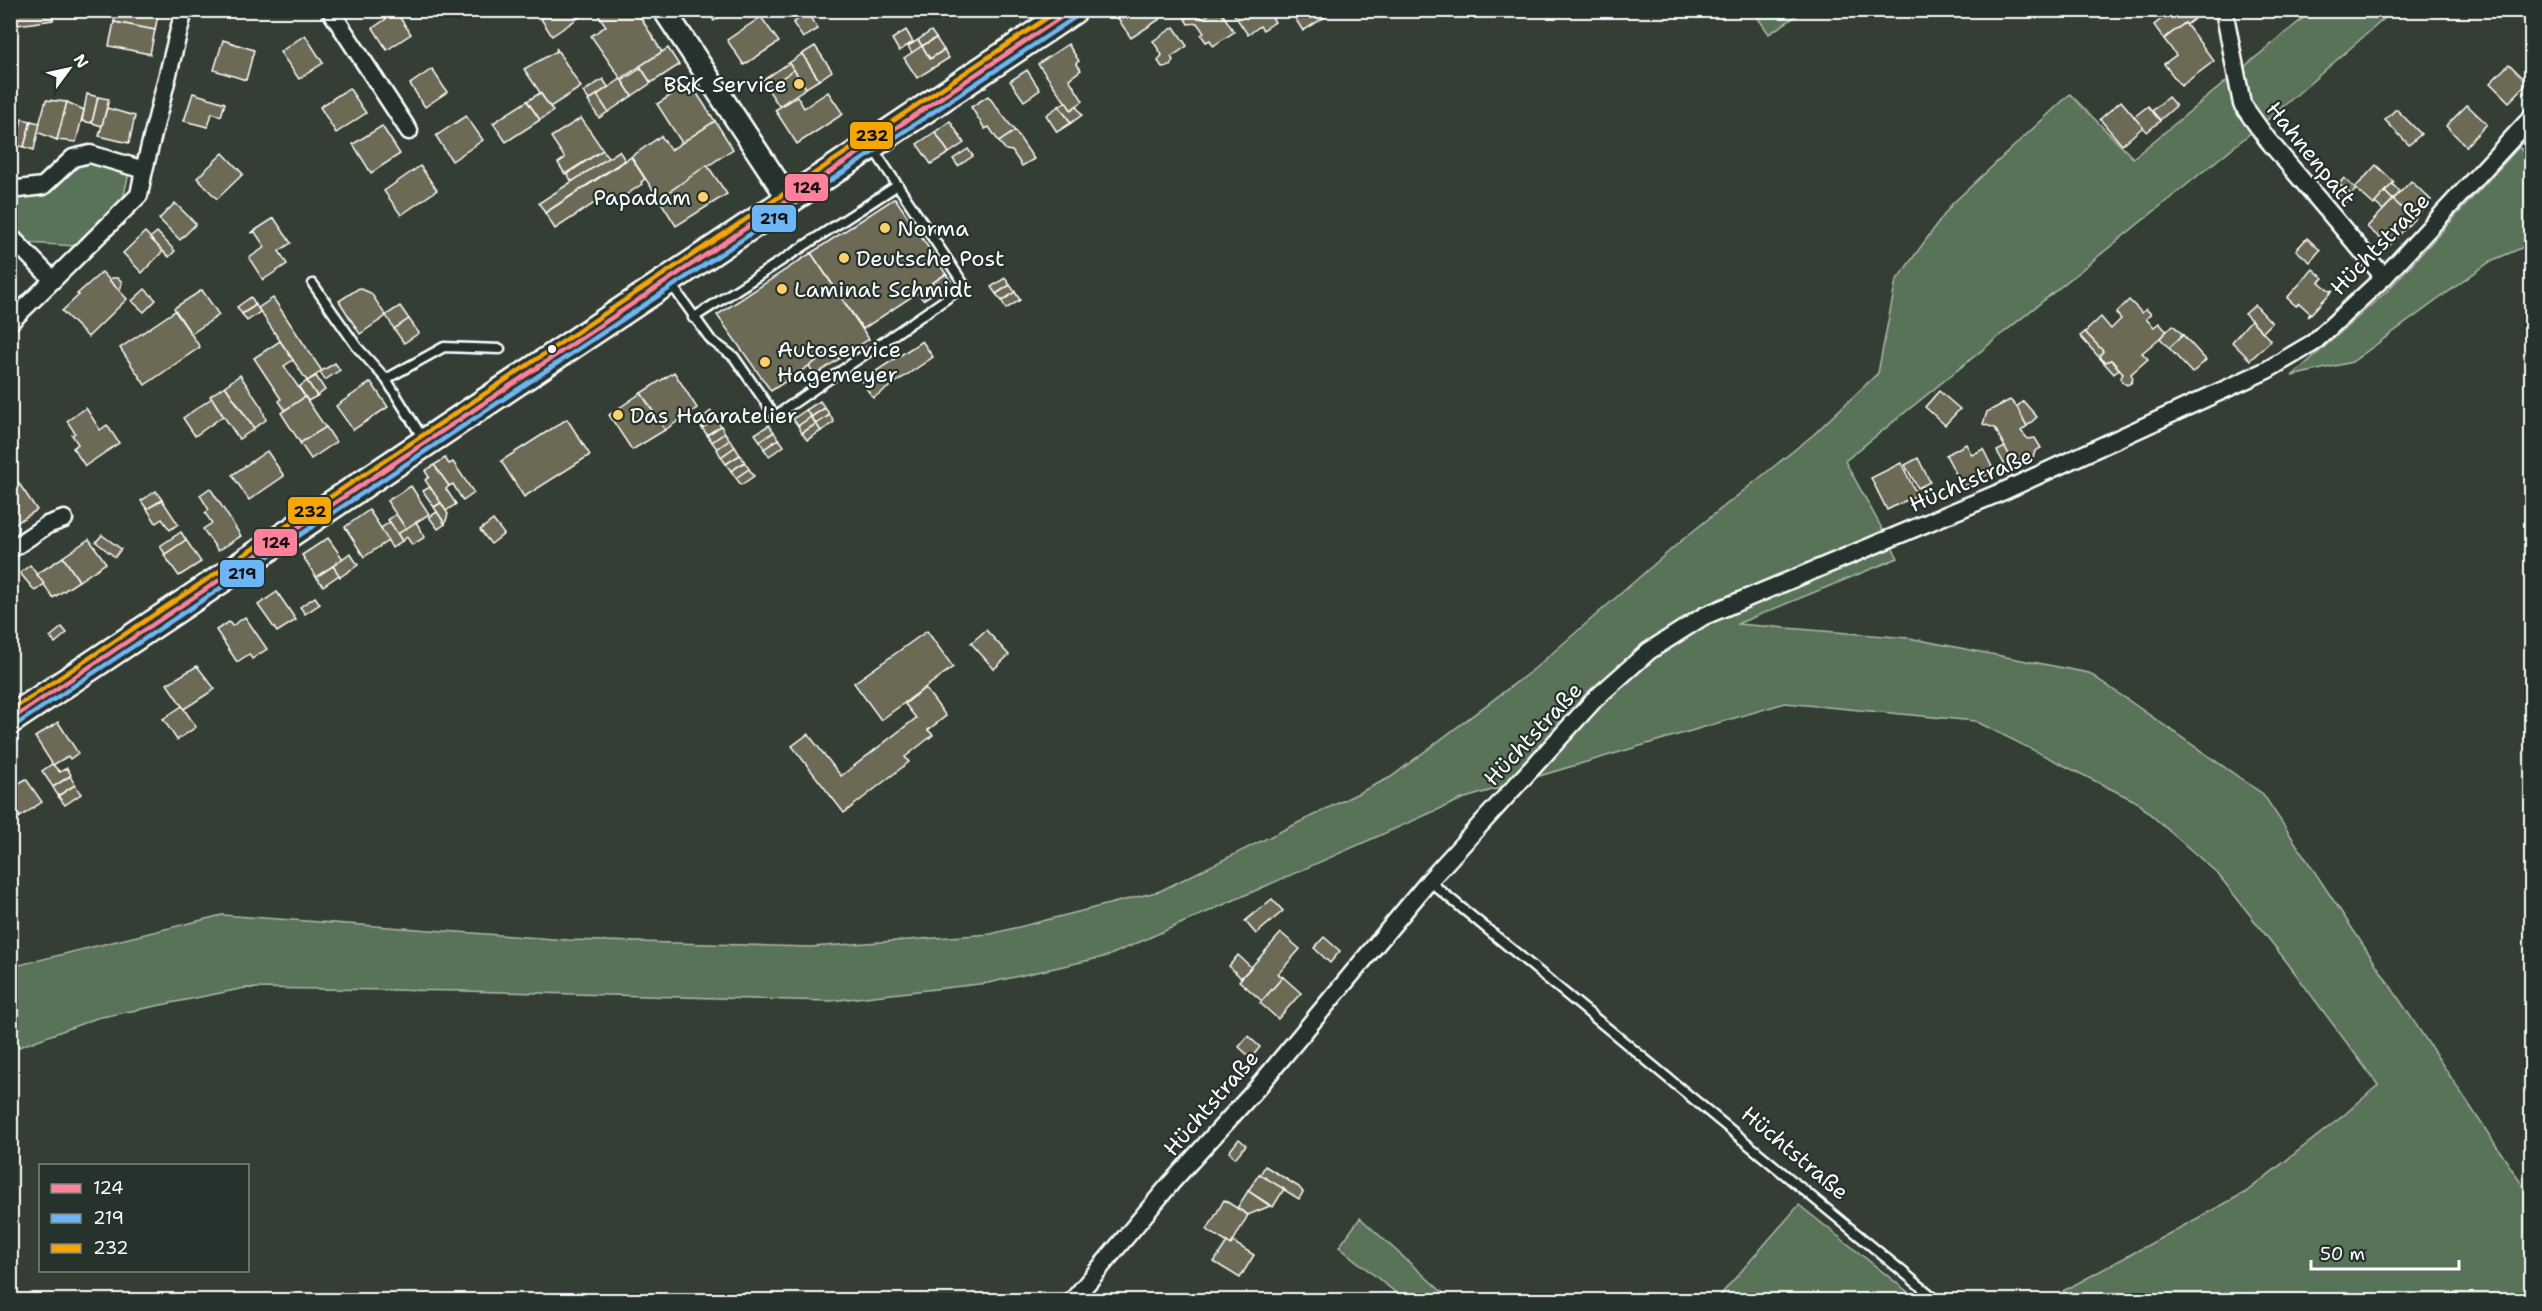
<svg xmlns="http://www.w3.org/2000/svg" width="2542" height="1311" font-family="'Shantell Sans',sans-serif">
	<rect width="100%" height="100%" fill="#343e35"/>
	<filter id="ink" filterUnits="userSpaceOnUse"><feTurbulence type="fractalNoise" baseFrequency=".0167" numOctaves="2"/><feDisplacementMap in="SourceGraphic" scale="12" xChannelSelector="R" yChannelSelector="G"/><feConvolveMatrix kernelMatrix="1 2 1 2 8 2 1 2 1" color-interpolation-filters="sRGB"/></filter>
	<g filter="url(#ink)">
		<g fill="#587359" stroke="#acb9ac" stroke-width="1.5">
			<path d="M1753,11H1804L1769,34Z"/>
			<path d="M2312,11H2393L2278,111L1845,461L1898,558L1737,624L1909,638L2089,673L2263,794L2531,1198V1300H2070L2063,1291L2246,1192L2344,1115L2378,1085L2286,961L2217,873L2135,801L1975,721L1785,703L1462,799L1108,956L988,983L830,1001L464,991L245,988L97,1018L11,1050V967L222,915L568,940L811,947L991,934L1160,891L1391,777L1534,669L1682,540L1813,435L1878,373L1896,281L1952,204L2070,94L2133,158Z"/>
			<path d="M2519,147L2531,158V244L2491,261L2352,362L2292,376L2388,290Z"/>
			<path d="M87,161L129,173L122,203L75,246L27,243L11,227L10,196L75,163Z"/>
			<path d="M1799,1205L1918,1300H1716Z"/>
			<path d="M1360,1218L1451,1300H1405L1339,1247Z"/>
		</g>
		<g fill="#6c6955" stroke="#fff" stroke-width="1.5">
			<path d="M16,10H52L53,20L18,25Z"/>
			<path d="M116,10H159L155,30L114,22Z"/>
			<path d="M553,10H582L584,14L552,36L541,19Z"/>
			<path d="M595,10H636L662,52L621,79L591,36L606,26Z"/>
			<path d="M707,10H728V11L714,21Z"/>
			<path d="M935,10H955V11L942,20Z"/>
			<path d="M1118,10H1154L1160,19L1131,38L1114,13Z"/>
			<path d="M1205,10H1220L1234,32L1213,46L1210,40L1206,42L1201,35L1204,33L1197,23L1188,24L1185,19L1197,11L1202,19L1208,15Z"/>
			<path d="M1231,10H1267L1275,22L1263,30L1260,26L1248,35Z"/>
			<path d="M1290,10H1336L1303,31Z"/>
			<path d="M2173,10H2187L2194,19L2186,25L2185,23L2164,39L2154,25Z"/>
			<path d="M2524,10H2532V27L2519,16Z"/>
			<path d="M396,12L411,34L387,50L373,28Z"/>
			<path d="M807,13L818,29L803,38L793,23Z"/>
			<path d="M761,17L779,42L744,65L727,40Z"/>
			<path d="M114,22L155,30L150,54L109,46Z"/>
			<path d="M2185,23L2214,61L2181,86L2164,64L2176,55L2164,39Z"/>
			<path d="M1174,27L1187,46L1171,57L1173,60L1170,66L1162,67L1158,61L1162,55L1153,41Z"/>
			<path d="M906,30L913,42L899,51L892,39Z"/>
			<path d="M931,31L936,38L922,46L918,40Z"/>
			<path d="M305,35L323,63L299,79L280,52Z"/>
			<path d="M936,38L944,50L930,59L922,46Z"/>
			<path d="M223,40L254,50L246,80L214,70Z"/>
			<path d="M918,40L922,46L912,53L908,46Z"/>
			<path d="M1068,44L1079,61L1076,63L1081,70L1069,79L1083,101L1071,110L1038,64Z"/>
			<path d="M815,46L832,71L819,80L802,54Z"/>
			<path d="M922,46L930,59L944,50L949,58L917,78L904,58Z"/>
			<path d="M556,48L581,87L550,107L524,69L557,51Z"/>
			<path d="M668,48L679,65L651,83L640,66Z"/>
			<path d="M802,54L819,80L806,88L789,63Z"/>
			<path d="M789,63L794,70L767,88L762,81Z"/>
			<path d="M2509,64L2528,83L2509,102L2490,83Z"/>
			<path d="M641,68L651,83L632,96L622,81Z"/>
			<path d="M432,69L447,92L425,107L410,84Z"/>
			<path d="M794,70L806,88L779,106L767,88Z"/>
			<path d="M1027,70L1040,90L1024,101L1010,81Z"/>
			<path d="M603,79L608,87L589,100L583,92Z"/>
			<path d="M621,79L632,96L608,112L597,95Z"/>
			<path d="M690,83L715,121L682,143L657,104Z"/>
			<path d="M349,88L366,113L336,133L320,107Z"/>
			<path d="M828,92L843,114L797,144L775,110L797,96L804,108Z"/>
			<path d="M193,93L225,103L221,116L212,113L208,127L184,121Z"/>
			<path d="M540,93L553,111L540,120L527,101Z"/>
			<path d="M87,94L98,97L92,123L82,121Z"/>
			<path d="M597,95L608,112L599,118L588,101Z"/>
			<path d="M988,96L1015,131L999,142L989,127L985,129L971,107Z"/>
			<path d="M98,97L109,99L102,126L92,123Z"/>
			<path d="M2168,97L2176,106L2160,120L2152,111Z"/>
			<path d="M46,100L67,102L57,140L37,132Z"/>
			<path d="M527,101L540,120L506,142L493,123Z"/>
			<path d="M2121,101L2143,127L2122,145L2100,119Z"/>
			<path d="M67,102L84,110L76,142L57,140Z"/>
			<path d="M1066,102L1071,110L1076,106L1082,115L1071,123L1059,106Z"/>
			<path d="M2467,105L2487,124L2466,146L2446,126Z"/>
			<path d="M1059,106L1071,123L1057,132L1046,115Z"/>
			<path d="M2148,106L2160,121L2147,132L2134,117Z"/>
			<path d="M107,108L135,116L129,143L99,136Z"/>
			<path d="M2396,109L2421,134L2409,145L2385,120Z"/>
			<path d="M466,116L483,140L452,161L436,136Z"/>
			<path d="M581,118L603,150L565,174L558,163L565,158L551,137Z"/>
			<path d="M22,119L31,121L24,147L15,145Z"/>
			<path d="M31,121L40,123L34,150L24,147Z"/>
			<path d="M715,121L733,149L659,199L631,157L661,136L671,150Z"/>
			<path d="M950,121L964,143L949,153L935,132Z"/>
			<path d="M382,126L400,154L371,173L353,144Z"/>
			<path d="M10,129L18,131L10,161Z"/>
			<path d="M1015,131L1034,159L1022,166L1012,151L1006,150L999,142Z"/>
			<path d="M935,132L949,153L931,164L917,144Z"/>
			<path d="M968,149L973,156L958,166L953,159Z"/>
			<path d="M603,150L608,158L572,182L567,174Z"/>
			<path d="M619,151L625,160L545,213L539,203Z"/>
			<path d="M223,153L243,174L217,199L197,178Z"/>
			<path d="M631,157L645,179L641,182L642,184L611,205L605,196L555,229L545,213Z"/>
			<path d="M707,165L727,194L676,226L659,199Z"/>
			<path d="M2376,165L2394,182L2374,205L2355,188Z"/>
			<path d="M420,166L437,190L401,215L384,191Z"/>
			<path d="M2344,178L2356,189L2351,195L2339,184Z"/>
			<path d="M2411,181L2431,200L2414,219L2393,200Z"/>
			<path d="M2339,184L2351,195L2345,202L2333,191Z"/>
			<path d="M2392,184L2400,192L2393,200L2385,192Z"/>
			<path d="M2385,192L2393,200L2383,210L2375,203Z"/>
			<path d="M895,198L946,274L863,329L811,253Z"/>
			<path d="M2393,200L2414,219L2389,246L2367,227Z"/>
			<path d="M175,203L196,224L180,240L159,219Z"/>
			<path d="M274,218L291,243L279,251L287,264L263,280L249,258L265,247L255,232L251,233Z"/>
			<path d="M145,232L163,251L142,273L123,253Z"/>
			<path d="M157,232L175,251L169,257L150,238Z"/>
			<path d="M2307,238L2320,250L2310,262L2296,250Z"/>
			<path d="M811,253L869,339L839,359L833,350L771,391L717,315Z"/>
			<path d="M2313,269L2323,278L2319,282L2330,291L2333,290L2308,317L2310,313L2299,303L2296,306L2287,298Z"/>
			<path d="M102,272L127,299L88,337L62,311L79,295L77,294Z"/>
			<path d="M946,274L951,281L937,290L932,283Z"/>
			<path d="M112,278H118L122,282L120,291L109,280Z"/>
			<path d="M1005,278L1010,285L996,294L991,287Z"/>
			<path d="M932,284L937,291L923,300L918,293Z"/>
			<path d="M1010,285L1015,292L1002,301L996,294Z"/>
			<path d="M359,288L371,293L386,316L360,334L339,301Z"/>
			<path d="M145,289L156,300L144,312L132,301Z"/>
			<path d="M202,290L219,315L191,334L174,308Z"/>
			<path d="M1015,292L1020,300L1006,309L1002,301Z"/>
			<path d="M251,297L256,305L242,314L237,307Z"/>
			<path d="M273,298L322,371L307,381L258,308Z"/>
			<path d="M2129,300L2142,313L2146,309L2151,314L2146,319L2154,327L2159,323L2167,332L2142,353L2148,359L2131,374L2133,378L2131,383L2127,385L2122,382L2121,378L2123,373L2111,360L2106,362L2102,360L2100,355L2103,351L2085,332L2101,317L2111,329L2121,319L2116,313Z"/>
			<path d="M256,305L260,312L247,321L242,314Z"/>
			<path d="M2255,305L2272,323L2263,332L2245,314Z"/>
			<path d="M400,306L409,319L394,329L386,315Z"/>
			<path d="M175,311L200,347L145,385L120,348Z"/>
			<path d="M409,319L419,333L404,343L394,329Z"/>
			<path d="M2251,320L2271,341L2250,360L2232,342Z"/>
			<path d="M2173,325L2183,335L2169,348L2160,338Z"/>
			<path d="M2085,332L2103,351L2100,355L2102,360L2106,362L2111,360L2119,369L2114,374L2080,336Z"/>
			<path d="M2183,335L2206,360L2192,373L2169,348Z"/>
			<path d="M280,341L293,360L284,366L305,397L285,410L279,401L281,399L254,358Z"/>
			<path d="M922,341L933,357L873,398L861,381Z"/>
			<path d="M833,350L839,359L815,375L809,366Z"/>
			<path d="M335,363L340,370L325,380L320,372Z"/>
			<path d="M674,372L697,408L665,430L641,393Z"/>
			<path d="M240,375L262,408L266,420L254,428L225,386Z"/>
			<path d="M316,376L325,390L317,396L307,381Z"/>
			<path d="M307,381L317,396L308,401L299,387Z"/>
			<path d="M371,382L388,407L353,430L336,406Z"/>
			<path d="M225,386L254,429L239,439L210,396Z"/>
			<path d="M1939,391L1960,409L1945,425L1925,407Z"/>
			<path d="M641,393L665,430L632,450L609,415Z"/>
			<path d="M305,397L326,428L301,444L281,413Z"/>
			<path d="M212,398L223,416L195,436L183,418Z"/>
			<path d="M2010,400L2017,407L2027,426L2021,431L2028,439L2035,438L2041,448L2035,451L2033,458L2025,456L2013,463L1995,428L1983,424L1987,412Z"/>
			<path d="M820,401L825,408L811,417L806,410Z"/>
			<path d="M2023,401L2037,417L2027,426L2017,407Z"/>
			<path d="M86,408L100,430L107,425L119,443L85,466L73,448L78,444L72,435L75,433L67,421Z"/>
			<path d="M825,408L830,415L816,424L811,417Z"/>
			<path d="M806,410L811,417L798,426L793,419Z"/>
			<path d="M711,411L716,419L702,428L698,421Z"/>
			<path d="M830,415L834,422L821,431L816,424Z"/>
			<path d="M811,417L816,424L802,433L798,426Z"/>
			<path d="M567,419L590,455L524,497L501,461Z"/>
			<path d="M716,419L721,426L707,435L702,428Z"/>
			<path d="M816,424L821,431L807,440L802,433Z"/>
			<path d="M769,425L774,432L760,441L755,434Z"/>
			<path d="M721,426L725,433L712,442L707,435Z"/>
			<path d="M326,427L336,442L311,459L300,443Z"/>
			<path d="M774,432L778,439L764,449L760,441Z"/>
			<path d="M725,433L730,440L717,449L712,442Z"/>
			<path d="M779,439L784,446L769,456L764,449Z"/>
			<path d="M730,440L735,447L721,457L717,449Z"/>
			<path d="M1966,444L1972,455L1983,449L1994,471L1963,487L1946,455Z"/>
			<path d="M735,447L740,455L726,464L721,457Z"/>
			<path d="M2005,447L2013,463L2006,467L1997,451Z"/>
			<path d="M267,451L284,476L249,500L232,475Z"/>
			<path d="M740,455L745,462L731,471L726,464Z"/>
			<path d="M445,458L449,464L453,462L474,493L463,501L453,484L449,486L434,465Z"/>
			<path d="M1918,458L1930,482L1918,488L1905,465Z"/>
			<path d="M745,462L749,469L736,478L731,471Z"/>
			<path d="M1901,463L1917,495L1887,510L1871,478Z"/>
			<path d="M434,465L449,486L446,489L456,504L446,511L425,480L429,477L425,471Z"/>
			<path d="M749,469L754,476L741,485L736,478Z"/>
			<path d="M18,482L37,510L10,527V488Z"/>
			<path d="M411,486L429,514L406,529L387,501Z"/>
			<path d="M430,487L441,503L434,507L423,491Z"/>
			<path d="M210,488L241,536L218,551L203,529L212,523L205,513L209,510L200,495Z"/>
			<path d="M156,491L162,500L147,509L141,501Z"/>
			<path d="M162,500L178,524L170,530L162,519L156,523L147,509Z"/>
			<path d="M441,503L448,514L445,524L434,507Z"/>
			<path d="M369,510L389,540L364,557L345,527Z"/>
			<path d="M437,512L445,524L438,529L429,517Z"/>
			<path d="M396,514L406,529L398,534L388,520Z"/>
			<path d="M493,520L504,534L491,544L480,530Z"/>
			<path d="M390,522L402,541L392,548L381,528Z"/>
			<path d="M416,522L425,537L412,545L407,537L402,541L398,534Z"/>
			<path d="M181,532L186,540L165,554L160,546Z"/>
			<path d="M102,535L121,549L115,557L96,542Z"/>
			<path d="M328,538L343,559L316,577L302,555Z"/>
			<path d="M89,539L106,563L79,581L63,557Z"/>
			<path d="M186,540L201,562L179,576L164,555Z"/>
			<path d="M350,553L358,565L340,577L333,566Z"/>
			<path d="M63,557L79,581L53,598L37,574Z"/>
			<path d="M30,565L44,584L35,591L20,573Z"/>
			<path d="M333,566L339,575L323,586L316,577Z"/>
			<path d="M277,592L296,620L277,632L258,605Z"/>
			<path d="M315,597L320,604L305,614L300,607Z"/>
			<path d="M245,617L267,649L252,659L249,654L237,662L216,630L229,622L232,626Z"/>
			<path d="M62,627L67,633L55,643L50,637Z"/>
			<path d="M986,630L1009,655L994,669L971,643Z"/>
			<path d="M927,631L953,667L881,720L854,683Z"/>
			<path d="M197,666L215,689L184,709L167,684Z"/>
			<path d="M925,688L946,716L928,730L933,735L905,757L909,762L844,813L792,746L808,734L841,776L916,718L905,704Z"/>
			<path d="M182,706L196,727L177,740L163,719Z"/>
			<path d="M58,722L78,753L70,759L68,756L53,765L35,737Z"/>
			<path d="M52,764L60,772L67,768L71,775L53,787L42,771Z"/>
			<path d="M70,776L75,785L58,796L53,787Z"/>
			<path d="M26,779L42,802L20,817L10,802V784L14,782L16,785Z"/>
			<path d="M75,785L81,794L65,805L58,796Z"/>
			<path d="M10,802L20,817L10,823Z"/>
			<path d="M1272,899L1283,911L1256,934L1245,921Z"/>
			<path d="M1281,933L1300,949L1278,974L1283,977L1262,1001L1239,981Z"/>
			<path d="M1324,937L1340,951L1330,963L1314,948Z"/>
			<path d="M1238,955L1251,967L1241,978L1229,966Z"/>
			<path d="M1283,977L1301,993L1278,1019L1260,1003Z"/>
			<path d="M1248,1036L1260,1047L1251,1058L1239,1047Z"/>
			<path d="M1239,1139L1246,1145L1235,1158L1229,1152Z"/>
			<path d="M1265,1166L1299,1187L1303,1192L1299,1199L1260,1175Z"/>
			<path d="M1259,1174L1284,1189L1273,1207L1248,1191Z"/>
			<path d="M1248,1191L1270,1206L1248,1215L1237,1208Z"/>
			<path d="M1224,1200L1248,1215L1231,1245L1207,1230Z"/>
			<path d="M1227,1242L1231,1245L1233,1242L1254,1255L1240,1278L1214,1262Z"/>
		</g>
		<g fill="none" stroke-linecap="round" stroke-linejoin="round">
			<defs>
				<g id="service">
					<path d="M313,284L357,347L386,379"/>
					<path d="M671,284L711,340L734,357L775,416L965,286L872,147"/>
					<path d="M693,318L898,185"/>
					<path d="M424,440L386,379L444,347L500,349"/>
					<path d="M1429,881L1937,1300"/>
				</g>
				<g id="minor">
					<path d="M335,10L332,13L409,131"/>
					<path d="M2224,10L2242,104L2267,139L2384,277"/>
					<path d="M144,170L182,18"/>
					<path d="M10,190L43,186L73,158L90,154L144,170L139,195L53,280L10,236"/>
					<path d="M10,322L53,280"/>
					<path d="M10,550L47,525L64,519"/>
					<path d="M1073,1300L1171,1183L1258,1087L1429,881L1595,699L1649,651L1704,616L2006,490L2267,370L2313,343L2384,277L2532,117"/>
				</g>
				<path id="tertiary" d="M664,10L790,201"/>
				<path id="primary" d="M10,720L1073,10"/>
			</defs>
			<use href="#service" stroke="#fff" stroke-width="13"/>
			<use href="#minor" stroke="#fff" stroke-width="21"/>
			<use href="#tertiary" stroke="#fff" stroke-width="26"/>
			<use href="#primary" stroke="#fff" stroke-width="32"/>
			<use href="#service" stroke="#26332d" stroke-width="8"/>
			<use href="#minor" stroke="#26332d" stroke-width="16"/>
			<use href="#tertiary" stroke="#26332d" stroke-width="21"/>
			<use href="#primary" stroke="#26332d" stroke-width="27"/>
			<defs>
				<path id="bus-1" d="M10,720L1072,10"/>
				<path id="bus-2" d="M14,726L1077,16"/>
				<path id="bus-3" d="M10,711L1059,10"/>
			</defs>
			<use href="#bus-1" stroke="#26332d" stroke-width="9"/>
			<use href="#bus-2" stroke="#26332d" stroke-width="9"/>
			<use href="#bus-3" stroke="#26332d" stroke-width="9"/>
			<use href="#bus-1" stroke="#ff8098" stroke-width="4.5"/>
			<use href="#bus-2" stroke="#6db6f5" stroke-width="4.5"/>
			<use href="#bus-3" stroke="#f7a600" stroke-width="4.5"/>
		</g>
	</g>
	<g fill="#ffd166" stroke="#26332d" stroke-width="2">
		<circle cx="799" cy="84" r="6"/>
		<circle cx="703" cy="197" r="6"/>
		<circle cx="885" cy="228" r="6"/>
		<circle cx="844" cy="258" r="6"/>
		<circle cx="782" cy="289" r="6"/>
		<circle cx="765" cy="362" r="6"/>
		<circle cx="618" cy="415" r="6"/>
	</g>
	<circle fill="#fff" stroke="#26332d" stroke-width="2" cx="552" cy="349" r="5"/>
	<g text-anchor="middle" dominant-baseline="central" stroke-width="4.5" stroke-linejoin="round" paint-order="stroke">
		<g font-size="22" fill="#fff" stroke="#26332d" text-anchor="start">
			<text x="787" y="84" text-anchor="end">B&amp;K Service</text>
			<text x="691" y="197" text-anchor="end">Papadam</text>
			<text x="897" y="228">Norma</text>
			<text x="856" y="258">Deutsche Post</text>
			<text x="794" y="289">Laminat Schmidt</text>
			<text x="777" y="349">Autoservice<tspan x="777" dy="25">Hagemeyer</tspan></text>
			<text x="630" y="415">Das Haaratelier</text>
		</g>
		<g font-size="22" fill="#fff" stroke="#26332d">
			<text transform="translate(2311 154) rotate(51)">Hahnenpatt</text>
			<text transform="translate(2380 244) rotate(-46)">Hüchtstraße</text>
			<text transform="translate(1971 480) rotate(-23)">Hüchtstraße</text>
			<text transform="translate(1533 734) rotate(-47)">Hüchtstraße</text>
			<text transform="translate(1211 1103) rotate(-49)">Hüchtstraße</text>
			<text transform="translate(1795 1153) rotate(40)">Hüchtstraße</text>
		</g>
	</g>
	<g stroke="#26332d" stroke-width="2">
		<rect x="849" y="121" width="45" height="29" rx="6" fill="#f7a600"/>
		<rect x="784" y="173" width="45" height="29" rx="6" fill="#ff8098"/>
		<rect x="751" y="204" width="46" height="29" rx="6" fill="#6db6f5"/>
		<rect x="287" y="496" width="45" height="29" rx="6" fill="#f7a600"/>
		<rect x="253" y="528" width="45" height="29" rx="6" fill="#ff8098"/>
		<rect x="219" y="559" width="46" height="29" rx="6" fill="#6db6f5"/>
	</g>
	<g font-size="16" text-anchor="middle" font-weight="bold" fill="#111">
		<text x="872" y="141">232</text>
		<text x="807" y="193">124</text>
		<text x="774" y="224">219</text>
		<text x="310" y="517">232</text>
		<text x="276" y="548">124</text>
		<text x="242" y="579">219</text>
	</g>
	<rect width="2542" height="1311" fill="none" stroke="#26332d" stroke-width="36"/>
	<rect x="18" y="18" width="2506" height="1275" fill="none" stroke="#fff" stroke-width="2" filter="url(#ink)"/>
	<rect x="39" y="1164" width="210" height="108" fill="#26332d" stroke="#7d8581" stroke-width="1.5"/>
	<rect x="51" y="1184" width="30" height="9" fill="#ff8098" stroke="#7d8581" stroke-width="1.5"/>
	<text x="93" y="1194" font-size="18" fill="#ffffff">124</text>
	<rect x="51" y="1214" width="30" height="9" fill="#6db6f5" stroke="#7d8581" stroke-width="1.5"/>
	<text x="93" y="1224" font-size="18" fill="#ffffff">219</text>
	<rect x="51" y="1244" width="30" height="9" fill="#f7a600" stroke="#7d8581" stroke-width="1.5"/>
	<text x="93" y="1254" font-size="18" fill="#ffffff">232</text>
	<g transform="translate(69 69) rotate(57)" stroke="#26332d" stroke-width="4.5" paint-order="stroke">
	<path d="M0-4.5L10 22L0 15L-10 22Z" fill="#ffffff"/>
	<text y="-9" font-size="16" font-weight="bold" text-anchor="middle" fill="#ffffff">N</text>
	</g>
	<path d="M2311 1260v9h148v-9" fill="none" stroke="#ffffff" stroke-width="3"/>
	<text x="2320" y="1260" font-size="18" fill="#ffffff" stroke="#26332d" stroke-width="4.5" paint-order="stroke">50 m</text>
</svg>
